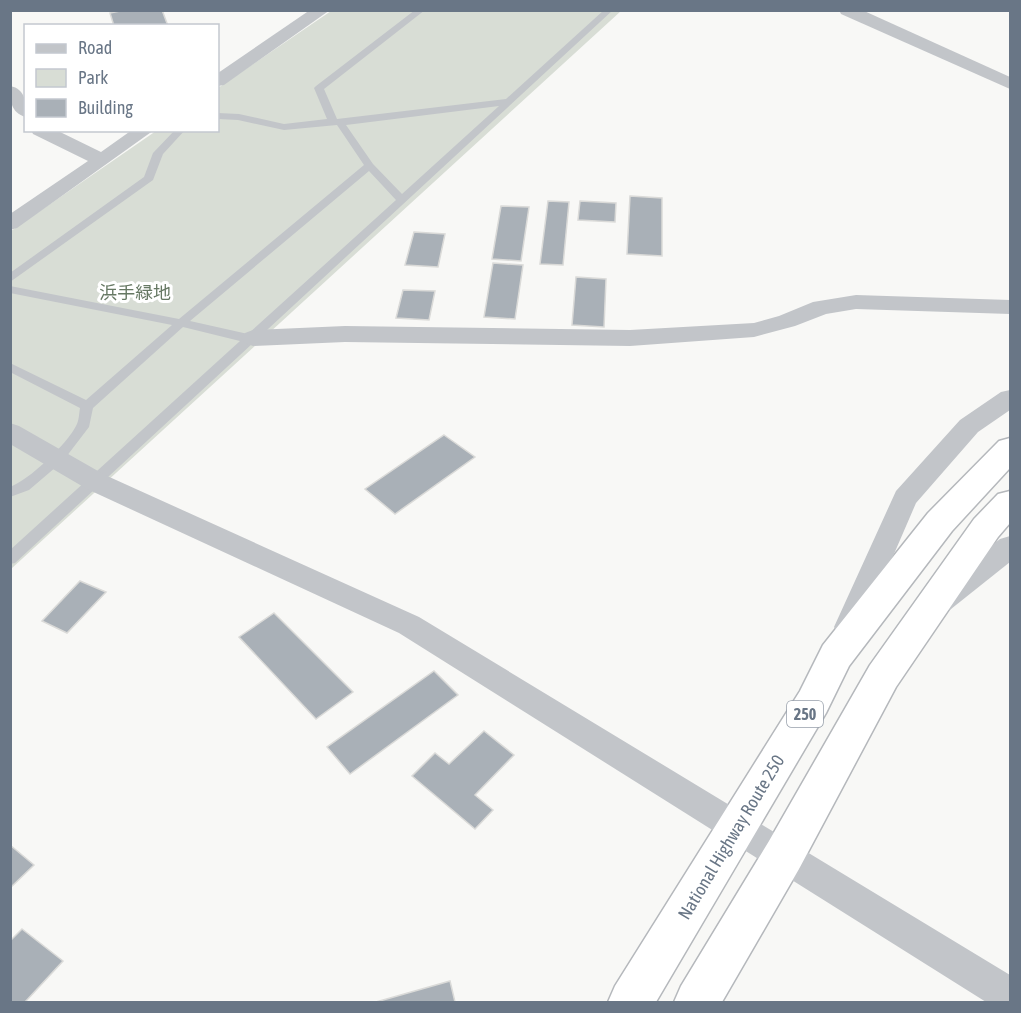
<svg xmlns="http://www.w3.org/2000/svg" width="1021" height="1013" font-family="'Asap Condensed','Noto Sans JP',sans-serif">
	<rect width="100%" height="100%" fill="#f8f8f6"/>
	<path fill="#d8ddd5" d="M331,11H621L11,569V231L156,131L218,130V88Z"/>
	<g fill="#a9b0b7" stroke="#dadad8" stroke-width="1.5">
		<path d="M125,10H162L168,26H114L110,13Z"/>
		<path d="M630,196L662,198V256L627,254Z"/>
		<path d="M548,201L569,202L563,265L540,264Z"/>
		<path d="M580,201L616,203L615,222L578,220Z"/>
		<path d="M501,206L529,207L521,261L492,259Z"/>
		<path d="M414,232L445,234L438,267L405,265Z"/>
		<path d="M493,263L523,265L515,319L484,317Z"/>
		<path d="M576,277L606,279L604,327L572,325Z"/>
		<path d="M403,290L435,291L429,320L396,318Z"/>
		<path d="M444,435L475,457L395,514L365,489Z"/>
		<path d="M80,581L106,592L67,633L42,621Z"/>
		<path d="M274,613L353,692L316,719L239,637Z"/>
		<path d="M434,671L458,695L350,774L327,747Z"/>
		<path d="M484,731L514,755L475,795L493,810L475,829L412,776L435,753L449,764Z"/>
		<path d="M10,845L34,865L10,888Z"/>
		<path d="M22,929L63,961L25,1002H10V941Z"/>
		<path d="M450,981L455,1002H376Z"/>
	</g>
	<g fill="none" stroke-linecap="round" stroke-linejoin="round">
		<defs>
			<g id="trunk">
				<path d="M1010,438V468L952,531L849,666L826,713L656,1002H608L615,986L800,691L823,645L928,513L999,441Z"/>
				<path d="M1010,491V523L998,537L896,687L799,869L722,1002H674L681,986L769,841L870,665L974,519L998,494Z"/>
			</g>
		</defs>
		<use href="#trunk" stroke="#b5b8bc" stroke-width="3"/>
		<g fill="#c2c5c9" fill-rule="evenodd">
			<path d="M415,10H425L324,89L337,119L506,99L604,10H613L15,563L10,564V550L240,341L183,327L93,408L89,427L63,461L29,490L10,497V487C29,480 67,444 76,426C79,421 79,414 80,408L10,372V363L86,400L172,325L10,293V286L179,319L364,165L337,125L284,130L238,120L218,119V113L239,114L284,124L327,119L314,88L316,86ZM499,106L402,194L373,164L346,125ZM369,171L396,200L248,334L190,321Z"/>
			<path d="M175,130H185L163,154L153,180L10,282V273L144,177L153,153Z"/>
		</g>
		<g fill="#c2c5c9" fill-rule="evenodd">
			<path d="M310,10H330L224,85L218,86V73Z"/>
			<path d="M839,10H862L1010,77V89L841,14Z"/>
			<path d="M10,86C26,89 26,103 26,117C10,113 10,99 10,86Z"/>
			<path d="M31,130H56L101,152L132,130H154L17,228L10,230V214L88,161L33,134Z"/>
			<path d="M856,295L1010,300V314L856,309L826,314L795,326L754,337L630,346L345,342L253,346L245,343L241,338L245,333L253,330L345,326L630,330L754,323L779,316L813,302Z"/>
			<path d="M1010,390V410L978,432L916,503L859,635L849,639L839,635L834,627L896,491L960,420L1001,392Z"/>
			<path d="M10,423L19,426L105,475L419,617L1010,975V1002H986L399,633L87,489L10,444Z"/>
			<path d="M1010,536V562L951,609L941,613L931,609L927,601L931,593L1000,539Z"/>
		</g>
		<use href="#trunk" fill="#fff" fill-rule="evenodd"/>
	</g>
	<g text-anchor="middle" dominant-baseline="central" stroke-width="6" stroke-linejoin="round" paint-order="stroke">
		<rect fill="#fff" stroke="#969faa" stroke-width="1.5" x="787" y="701" width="36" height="26" rx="4.5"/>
		<g font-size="16" font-weight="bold" fill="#697686">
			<text x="805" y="714">250</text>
		</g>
		<g font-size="18" fill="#667863" stroke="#fff">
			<text x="135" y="292">浜手緑地</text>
		</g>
		<g font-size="18" fill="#697686" stroke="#fff">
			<text transform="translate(731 837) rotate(-59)">National Highway Route 250</text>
		</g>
	</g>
	<rect width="1021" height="1013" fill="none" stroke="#697686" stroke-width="24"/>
	<rect x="24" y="24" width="195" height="108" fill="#ffffff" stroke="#c3c8cf" stroke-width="1.5"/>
	<rect x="36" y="44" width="30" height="9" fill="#c2c5c9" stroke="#c3c8cf" stroke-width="1.5"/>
	<text x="78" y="54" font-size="18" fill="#697686">Road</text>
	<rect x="36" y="69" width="30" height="18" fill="#d8ddd5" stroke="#c3c8cf" stroke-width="1.5"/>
	<text x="78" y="84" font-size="18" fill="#697686">Park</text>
	<rect x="36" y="99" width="30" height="18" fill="#a9b0b7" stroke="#c3c8cf" stroke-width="1.5"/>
	<text x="78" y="114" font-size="18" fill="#697686">Building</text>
</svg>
